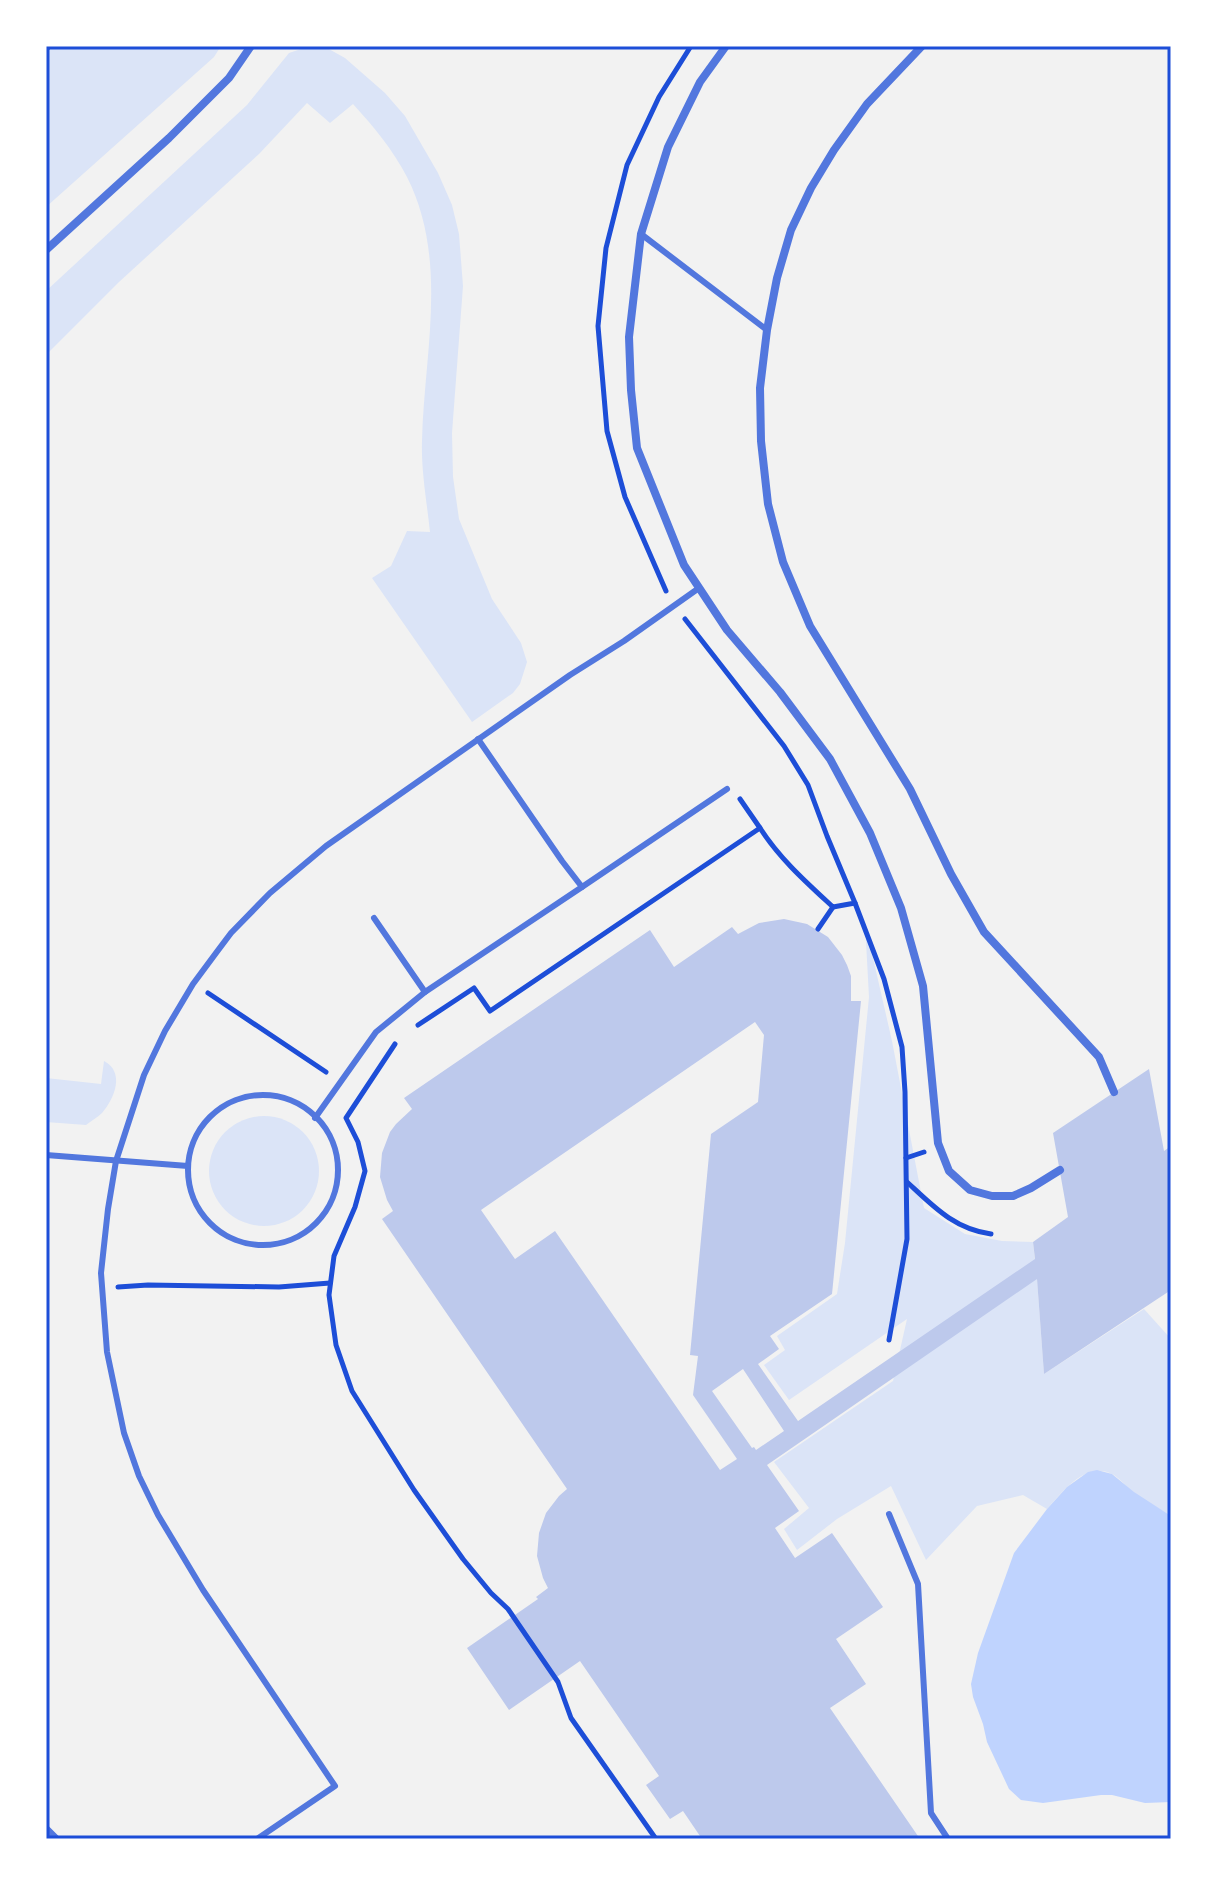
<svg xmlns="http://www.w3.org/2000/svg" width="1217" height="1885" font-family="'Noto Sans',sans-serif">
	<rect width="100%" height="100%" fill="#f2f2f2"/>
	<g fill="#dbe4f7">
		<path d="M46,46H221L214,57L46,207Z"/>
		<path d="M310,46L327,48L345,58L385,93L405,116L438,173L452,205L459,234L463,286L452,433L453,477L459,519L492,599L521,643L527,662L520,684L513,693L472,722L372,578L391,566L407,531L430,532C427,503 421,471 422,441C424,354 449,260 407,177C393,150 374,127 353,104L330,123L307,103L259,154L119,282L46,355V291L247,105L289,53Z"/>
		<path d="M865,923L892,1041L924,1208L965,1234L1002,1241L1033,1242L1037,1279L1044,1374L1144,1309L1171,1339V1516C1159,1508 1145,1501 1133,1492C1127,1487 1121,1480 1114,1475C1087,1459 1063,1491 1047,1509L1023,1495L977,1506L926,1560L891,1486L837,1519L797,1550L784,1529L809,1508L774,1462L893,1381L907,1319L789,1400L764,1365L785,1350L777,1336L837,1294L845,1243L869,997Z"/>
		<path d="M104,1061C125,1072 115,1098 102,1113C98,1117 91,1121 86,1125L46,1122V1078L101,1084Z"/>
		<circle cx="264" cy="1171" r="55"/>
	</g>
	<path fill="#bfd3fe" d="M1097,1470L1112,1474L1134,1492L1171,1516V1802L1145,1803L1112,1795H1101L1043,1803L1021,1800L1009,1789L987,1742L983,1724L973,1697L971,1684L978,1653L1014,1553L1047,1509L1067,1487L1088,1472Z"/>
	<path fill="#bdc9ec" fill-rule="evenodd" d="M784,919L807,924L828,937L842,955L847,965L851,976V1001H861L832,1294L770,1336L779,1349L758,1364L798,1421L1035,1259L1033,1242L1068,1217L1053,1133L1149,1069L1164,1151L1171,1146V1290L1044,1374L1037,1279L767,1465L799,1511L775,1528L795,1558L832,1533L883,1607L836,1639L866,1684L830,1708L920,1839H702L683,1811L670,1819L646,1785L659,1776L580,1661L509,1710L467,1648L538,1599L536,1597L548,1588L543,1578L537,1556L539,1533L546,1513L559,1496L567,1489L382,1219L393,1211L387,1200L380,1177L382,1153L390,1132L396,1124L412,1109L404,1098L650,930L674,967L732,927L738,934L759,923ZM755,1022L764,1035L758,1102L711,1134L690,1355L698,1356L693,1395L737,1459L720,1470L555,1231L515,1259L481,1210ZM743,1369L784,1431L756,1450L754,1447L752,1448L712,1391Z"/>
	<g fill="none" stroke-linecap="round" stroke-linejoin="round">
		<g stroke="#1d4ed8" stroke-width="5">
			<path d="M46,50L49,46"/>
			<path d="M666,591L625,497L607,431L598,326L606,248L627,165L659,97L691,46"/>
			<path d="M740,799L760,828"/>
			<path d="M855,903L884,979L902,1047L905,1092L907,1239L889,1340"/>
			<path d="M818,929L833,907"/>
			<path d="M208,993L326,1072"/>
			<path d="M418,1025L474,988L490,1011L760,828C780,859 806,882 833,907L855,903L827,836L808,785L784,746L685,619"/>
			<path d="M395,1044L346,1118L358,1142L365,1171L355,1207L334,1256L329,1295L336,1345L352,1391L414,1490L463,1559L491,1593L508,1609L558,1682L571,1718L656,1839"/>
			<path d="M906,1158L924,1152"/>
			<path d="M907,1182C933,1206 954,1229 991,1234"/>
			<path d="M118,1287L148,1285L279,1287L330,1283"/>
		</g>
		<g stroke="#5277de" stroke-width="6">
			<path d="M641,234L767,330"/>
			<path d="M478,739L562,861L582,887L727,789"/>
			<path d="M425,992L582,887"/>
			<circle cx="263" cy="1170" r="75"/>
			<path d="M315,1118L376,1032L425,992L374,918"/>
			<path d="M46,1155L188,1166"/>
			<path d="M889,1514L918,1584L931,1813L948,1839"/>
			<path d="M257,1839L335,1786L203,1590L158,1515L139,1476L124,1433L107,1352L101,1273L108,1209L116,1161L144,1075L165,1031L193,984L216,953L231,933L270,893L326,846L570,675L624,641L699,588"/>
		</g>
		<g stroke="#5277de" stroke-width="8">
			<path d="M726,46L700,82L668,147L641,234L629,337L631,390L637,448L684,565L727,630L780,692L830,759L870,833L901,908L923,986L938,1143L949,1171L970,1190L992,1196H1013L1031,1188L1060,1170"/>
			<path d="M922,46L867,104L834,150L811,188L791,230L777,278L767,330L760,388L761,441L768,504L783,562L810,626L910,789L951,874L984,932L1099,1057L1114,1092"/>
			<path d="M46,250L169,138L229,78L251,46"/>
			<path d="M46,1829L56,1839"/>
		</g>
	</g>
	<rect width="1217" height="1885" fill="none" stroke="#ffffff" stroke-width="96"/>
	<rect x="48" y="48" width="1121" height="1789" fill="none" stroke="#1d4ed8" stroke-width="3"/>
</svg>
